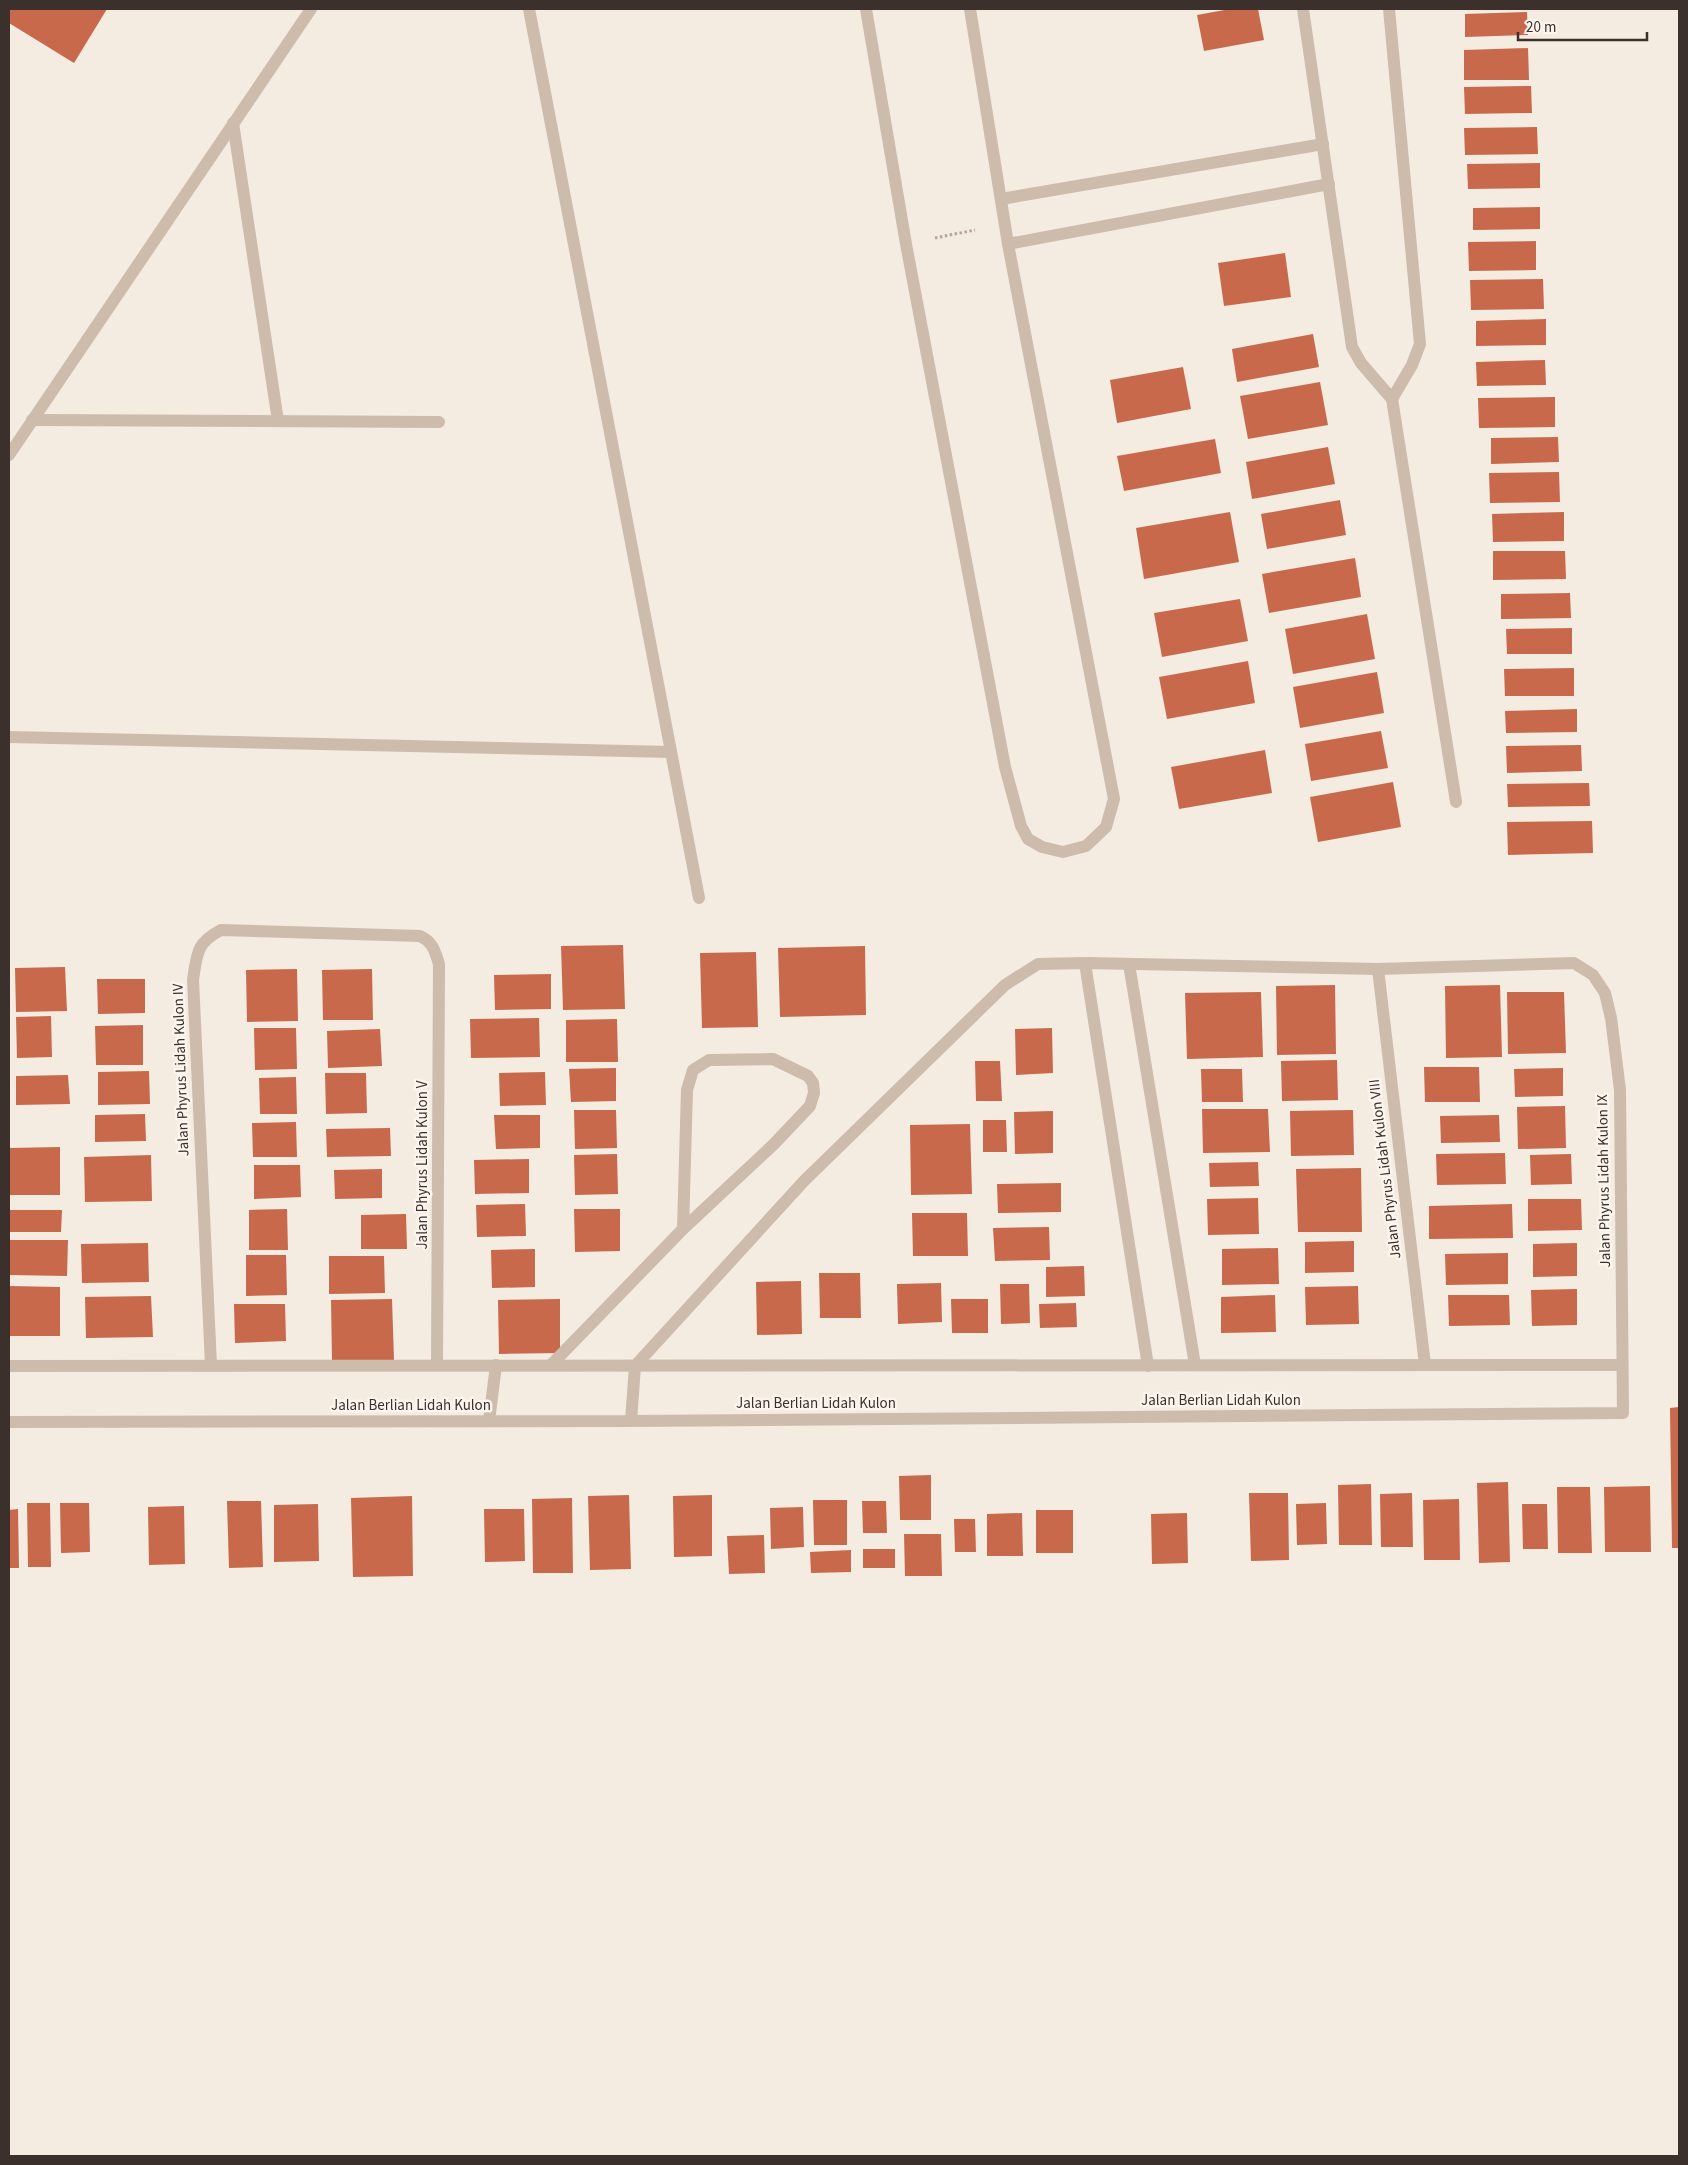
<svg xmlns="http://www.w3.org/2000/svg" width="1688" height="2165" font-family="'Source Sans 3',sans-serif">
	<rect width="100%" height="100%" fill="#f4ebe1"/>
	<g fill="#c8694b">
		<path d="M9,9H107L74,63L9,23Z"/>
		<path d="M1230,9H1258L1264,40L1204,51L1197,15Z"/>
		<path d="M1527,12L1528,35L1465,37V14Z"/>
		<path d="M1528,48L1529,80H1464V50Z"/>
		<path d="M1531,86L1532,113L1465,114L1464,87Z"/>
		<path d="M1537,127L1538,154L1465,155L1464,128Z"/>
		<path d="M1540,163V188L1468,189L1467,164Z"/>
		<path d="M1540,207V229L1473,230V208Z"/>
		<path d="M1536,241V270L1469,271L1468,242Z"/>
		<path d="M1285,253L1291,297L1224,306L1218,263Z"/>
		<path d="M1543,279L1544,309L1471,310L1470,280Z"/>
		<path d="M1546,319V345L1476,346V321Z"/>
		<path d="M1313,334L1319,367L1237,382L1232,349Z"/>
		<path d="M1545,360L1546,385L1477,386L1476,362Z"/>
		<path d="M1183,367L1191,409L1117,423L1110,380Z"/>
		<path d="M1320,382L1328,425L1248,439L1240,396Z"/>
		<path d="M1555,397V427L1479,428L1478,398Z"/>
		<path d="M1558,437L1559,462L1491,464V438Z"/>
		<path d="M1215,439L1221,473L1124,491L1117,456Z"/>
		<path d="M1328,447L1335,484L1252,499L1246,462Z"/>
		<path d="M1559,472L1560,502L1490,503L1489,473Z"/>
		<path d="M1340,500L1346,535L1267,549L1261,514Z"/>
		<path d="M1230,512L1239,562L1144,579L1136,528Z"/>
		<path d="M1564,512V541L1493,542L1492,514Z"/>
		<path d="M1493,551H1565L1566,579L1493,580Z"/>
		<path d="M1355,558L1361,597L1269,613L1262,574Z"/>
		<path d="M1570,593L1571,618L1501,619V594Z"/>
		<path d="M1240,599L1248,641L1162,657L1154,613Z"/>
		<path d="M1367,614L1375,659L1293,674L1285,629Z"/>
		<path d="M1572,628V654H1507L1506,629Z"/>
		<path d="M1248,661L1255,703L1167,719L1159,677Z"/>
		<path d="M1574,668V696H1505L1504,669Z"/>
		<path d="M1377,672L1384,713L1300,728L1293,687Z"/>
		<path d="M1577,709V732L1506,733L1505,711Z"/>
		<path d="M1381,731L1388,768L1311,781L1305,744Z"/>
		<path d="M1581,745L1582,771L1507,773L1506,746Z"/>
		<path d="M1265,750L1272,793L1179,809L1171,767Z"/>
		<path d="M1393,782L1401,827L1318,842L1310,797Z"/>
		<path d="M1589,783L1590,806L1508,807L1507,784Z"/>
		<path d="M1592,821L1593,853L1508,855L1507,822Z"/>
		<path d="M623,945L625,1009L563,1010L561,946Z"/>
		<path d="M865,946L866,1015L780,1017L778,948Z"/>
		<path d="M756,952L758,1027L702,1028L700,953Z"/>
		<path d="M65,967L67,1011L16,1012L15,968Z"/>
		<path d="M297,969L298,1021L247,1022L246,970Z"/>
		<path d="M372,969L373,1020H323L322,970Z"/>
		<path d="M551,974V1009L495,1010L494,975Z"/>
		<path d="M97,979H145V1013L98,1014Z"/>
		<path d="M1335,985L1336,1054L1277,1055L1276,986Z"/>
		<path d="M1500,985L1502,1057L1446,1058L1445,986Z"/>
		<path d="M1261,992L1263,1057L1187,1059L1185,993Z"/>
		<path d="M1507,992H1564L1566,1053L1508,1054Z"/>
		<path d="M51,1016L52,1057L17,1058L16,1017Z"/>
		<path d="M539,1018L540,1057L471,1058L470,1019Z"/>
		<path d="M617,1019L618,1062H566V1020Z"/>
		<path d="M143,1025V1065H96L95,1026Z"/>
		<path d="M254,1028H296L297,1069L255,1070Z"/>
		<path d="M1052,1028L1053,1073L1016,1075L1015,1029Z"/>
		<path d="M380,1029L382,1066L328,1068L327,1031Z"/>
		<path d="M1337,1060L1338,1100L1282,1101L1281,1061Z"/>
		<path d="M975,1061H1000L1002,1101H976Z"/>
		<path d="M1424,1067H1479L1480,1102H1425Z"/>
		<path d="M616,1068V1101L571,1102L569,1069Z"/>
		<path d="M1563,1068V1096L1515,1097L1514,1069Z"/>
		<path d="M1201,1069H1242L1243,1102H1202Z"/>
		<path d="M149,1071L150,1104L98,1105V1072Z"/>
		<path d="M545,1072L546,1105L500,1106L499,1073Z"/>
		<path d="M325,1073H366L367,1113L326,1114Z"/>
		<path d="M68,1075L70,1104L16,1105V1076Z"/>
		<path d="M296,1077L297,1114H260L259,1078Z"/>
		<path d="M1565,1106L1566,1148L1518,1149L1517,1107Z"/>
		<path d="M1202,1109H1268L1270,1152L1203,1153Z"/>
		<path d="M574,1110H616L617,1148L575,1149Z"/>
		<path d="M1353,1110L1354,1155L1291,1156L1290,1111Z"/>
		<path d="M1053,1111V1153L1015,1154L1014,1112Z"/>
		<path d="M145,1114L146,1141L95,1142V1115Z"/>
		<path d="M494,1115H540V1148L496,1149Z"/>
		<path d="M1499,1115L1500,1142L1441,1143L1440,1116Z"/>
		<path d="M983,1120H1006L1007,1152H983Z"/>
		<path d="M296,1122L297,1157H253L252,1123Z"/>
		<path d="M970,1124L972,1194L911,1195L910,1125Z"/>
		<path d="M390,1128L391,1156L327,1157L326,1129Z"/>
		<path d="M60,1147V1195H9V1148Z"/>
		<path d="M1505,1153L1506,1184L1437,1185L1436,1154Z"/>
		<path d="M617,1154L618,1194L575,1195L574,1155Z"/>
		<path d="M1571,1154L1572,1184L1531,1185L1530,1155Z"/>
		<path d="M151,1155L152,1201L85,1202L84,1157Z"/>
		<path d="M529,1159V1193L475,1194L474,1160Z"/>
		<path d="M1258,1162L1259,1186L1210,1187L1209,1163Z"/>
		<path d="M254,1165H300L301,1197L254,1199Z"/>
		<path d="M1361,1168L1362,1232H1298L1296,1169Z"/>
		<path d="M382,1169V1198L335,1199L334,1170Z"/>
		<path d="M1061,1183V1212L998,1213L997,1184Z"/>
		<path d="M1258,1198L1259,1234L1208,1235L1207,1199Z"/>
		<path d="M1528,1199H1581L1582,1230L1528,1231Z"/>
		<path d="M525,1204L526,1236L477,1237L476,1205Z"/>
		<path d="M1512,1204L1513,1238L1429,1239V1206Z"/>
		<path d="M287,1209L288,1250H249V1210Z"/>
		<path d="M574,1209H620V1251L575,1252Z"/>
		<path d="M9,1210H62L61,1232H9Z"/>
		<path d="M912,1213H967L968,1256H913Z"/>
		<path d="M406,1214L407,1249H361V1215Z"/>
		<path d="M1049,1227L1050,1260L995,1261L993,1228Z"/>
		<path d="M9,1240H68L67,1276L10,1275Z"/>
		<path d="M1354,1241V1272L1305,1273V1242Z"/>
		<path d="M148,1243L149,1282L82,1283L81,1244Z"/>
		<path d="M1577,1243V1276L1533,1277V1244Z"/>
		<path d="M1278,1248L1279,1284L1222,1285V1249Z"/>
		<path d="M535,1249V1287L492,1288L491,1250Z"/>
		<path d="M1508,1253V1284L1446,1285L1445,1254Z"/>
		<path d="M246,1255H286L287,1295L246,1296Z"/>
		<path d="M329,1256H384L385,1293L329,1294Z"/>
		<path d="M1084,1266L1085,1296L1046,1297V1267Z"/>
		<path d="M819,1273H860L861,1318H820Z"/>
		<path d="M801,1281L802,1334L757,1335L756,1282Z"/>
		<path d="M941,1283L942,1322L898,1324L897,1284Z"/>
		<path d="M1000,1284H1029L1030,1323L1001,1324Z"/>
		<path d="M9,1286L60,1287V1336H9Z"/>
		<path d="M1358,1286L1359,1324L1306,1325L1305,1287Z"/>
		<path d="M1577,1289V1325L1532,1326L1531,1290Z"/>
		<path d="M1275,1295L1276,1332L1221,1333V1297Z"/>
		<path d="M1448,1295H1509L1510,1325L1449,1326Z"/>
		<path d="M151,1296L153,1337L86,1338L85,1297Z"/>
		<path d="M392,1299L394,1360L332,1361L331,1300Z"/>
		<path d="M560,1299V1353L499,1354L498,1300Z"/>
		<path d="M951,1299H988V1333H952Z"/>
		<path d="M1076,1303L1077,1327L1040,1328L1039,1304Z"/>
		<path d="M234,1304H285L286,1341L235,1343Z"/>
		<path d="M1679,1407V1548H1672L1670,1408Z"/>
		<path d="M931,1475V1520H900L899,1476Z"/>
		<path d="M1508,1482L1510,1562L1479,1563L1477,1483Z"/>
		<path d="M1371,1484L1372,1545H1339L1338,1485Z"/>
		<path d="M1650,1486L1651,1552H1605L1604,1487Z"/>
		<path d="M1557,1487H1590L1592,1553H1558Z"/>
		<path d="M1249,1493H1288L1289,1560L1251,1561Z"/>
		<path d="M1412,1493L1413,1547H1381L1380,1494Z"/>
		<path d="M629,1495L631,1569L590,1570L588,1496Z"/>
		<path d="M712,1495V1556L674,1557L673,1496Z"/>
		<path d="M412,1496L413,1576L353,1577L351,1498Z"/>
		<path d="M572,1498L573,1573H533L532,1499Z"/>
		<path d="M1459,1499L1460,1560H1424L1423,1500Z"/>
		<path d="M813,1500H847V1545H814Z"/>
		<path d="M227,1501H261L263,1567L229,1568Z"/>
		<path d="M862,1501H886L887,1533H863Z"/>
		<path d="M27,1503H50L51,1567H28Z"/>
		<path d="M60,1503H89L90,1552L61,1553Z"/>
		<path d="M1326,1503L1327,1544L1297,1545L1296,1504Z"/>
		<path d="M318,1504L319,1561L274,1562V1505Z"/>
		<path d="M1522,1504H1547L1548,1549H1523Z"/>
		<path d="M184,1506L185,1564L149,1565L148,1507Z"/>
		<path d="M803,1507L804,1547L771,1549L770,1508Z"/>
		<path d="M18,1509L19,1568H9V1510Z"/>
		<path d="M484,1509H524L525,1561L485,1562Z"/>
		<rect x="1036" y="1510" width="37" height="43"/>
		<path d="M1022,1513L1023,1556H987V1514Z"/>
		<path d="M1187,1513L1188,1563L1152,1564L1151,1514Z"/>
		<path d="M954,1519H975L976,1552H955Z"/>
		<path d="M904,1534H941L942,1576H905Z"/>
		<path d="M764,1535L765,1573L729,1574L727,1536Z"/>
		<rect x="863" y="1549" width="32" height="19"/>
		<path d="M851,1550V1572L811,1573L810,1552Z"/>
	</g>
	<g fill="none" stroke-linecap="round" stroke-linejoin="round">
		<path stroke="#b9a596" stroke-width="3" stroke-dasharray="2.5 2.5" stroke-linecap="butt" d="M935,238L975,230"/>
		<g stroke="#cdbbac" stroke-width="12">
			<path d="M529,9L699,898"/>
			<path d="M866,9L906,244L1005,767L1021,826L1028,839L1042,847L1063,852L1086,846L1106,827L1114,799L1008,244L970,9"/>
			<path d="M1303,9L1352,347L1361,363L1392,399L1412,365L1420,344L1389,9"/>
			<path d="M233,123L278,421"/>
			<path d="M1001,199L1323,144"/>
			<path d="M1008,244L1329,184"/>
			<path d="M1392,399L1456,802"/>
			<path d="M32,420L439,422"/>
			<path d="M9,455L311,9"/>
			<path d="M9,737L671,752"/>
			<path d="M1085,963L1148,1366"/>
			<path d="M1129,964L1195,1365"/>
			<path d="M1378,969L1425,1365"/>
			<path d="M211,1365L193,980C197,954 196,943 221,930L420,936C433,942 435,951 439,964L437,1365"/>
			<path d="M551,1365L683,1229L774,1144L810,1106L814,1093L813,1083L808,1076L773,1059L709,1060L693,1070L687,1090L683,1229"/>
			<path d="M9,1366L1622,1365"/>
			<path d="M489,1421L496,1365"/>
			<path d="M9,1422L631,1421L1623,1413L1620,1090L1611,1018L1605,993L1593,975L1574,963L1378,969L1085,963L1038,964L1005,985L804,1181L635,1366L631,1421"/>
		</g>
	</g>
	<g text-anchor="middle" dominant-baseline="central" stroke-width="5" stroke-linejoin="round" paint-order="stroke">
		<g font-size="15" fill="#3b302b" stroke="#fbf5ee">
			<text transform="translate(181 1070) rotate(-92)">Jalan Phyrus Lidah Kulon IV</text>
			<text transform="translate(422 1165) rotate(-90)">Jalan Phyrus Lidah Kulon V</text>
			<text transform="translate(1385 1169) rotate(-97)">Jalan Phyrus Lidah Kulon VIII</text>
			<text transform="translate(1604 1181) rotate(-91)">Jalan Phyrus Lidah Kulon IX</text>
			<text x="1221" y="1400">Jalan Berlian Lidah Kulon</text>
			<text x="816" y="1403">Jalan Berlian Lidah Kulon</text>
			<text x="411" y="1405">Jalan Berlian Lidah Kulon</text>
		</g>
	</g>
	<rect width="1688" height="2165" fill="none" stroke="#3b302b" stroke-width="20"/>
	<path d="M1518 32v8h129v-8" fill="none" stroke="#3b302b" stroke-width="2.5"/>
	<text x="1526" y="32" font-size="15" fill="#3b302b" stroke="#fbf5ee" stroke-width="4" paint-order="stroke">20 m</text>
</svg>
